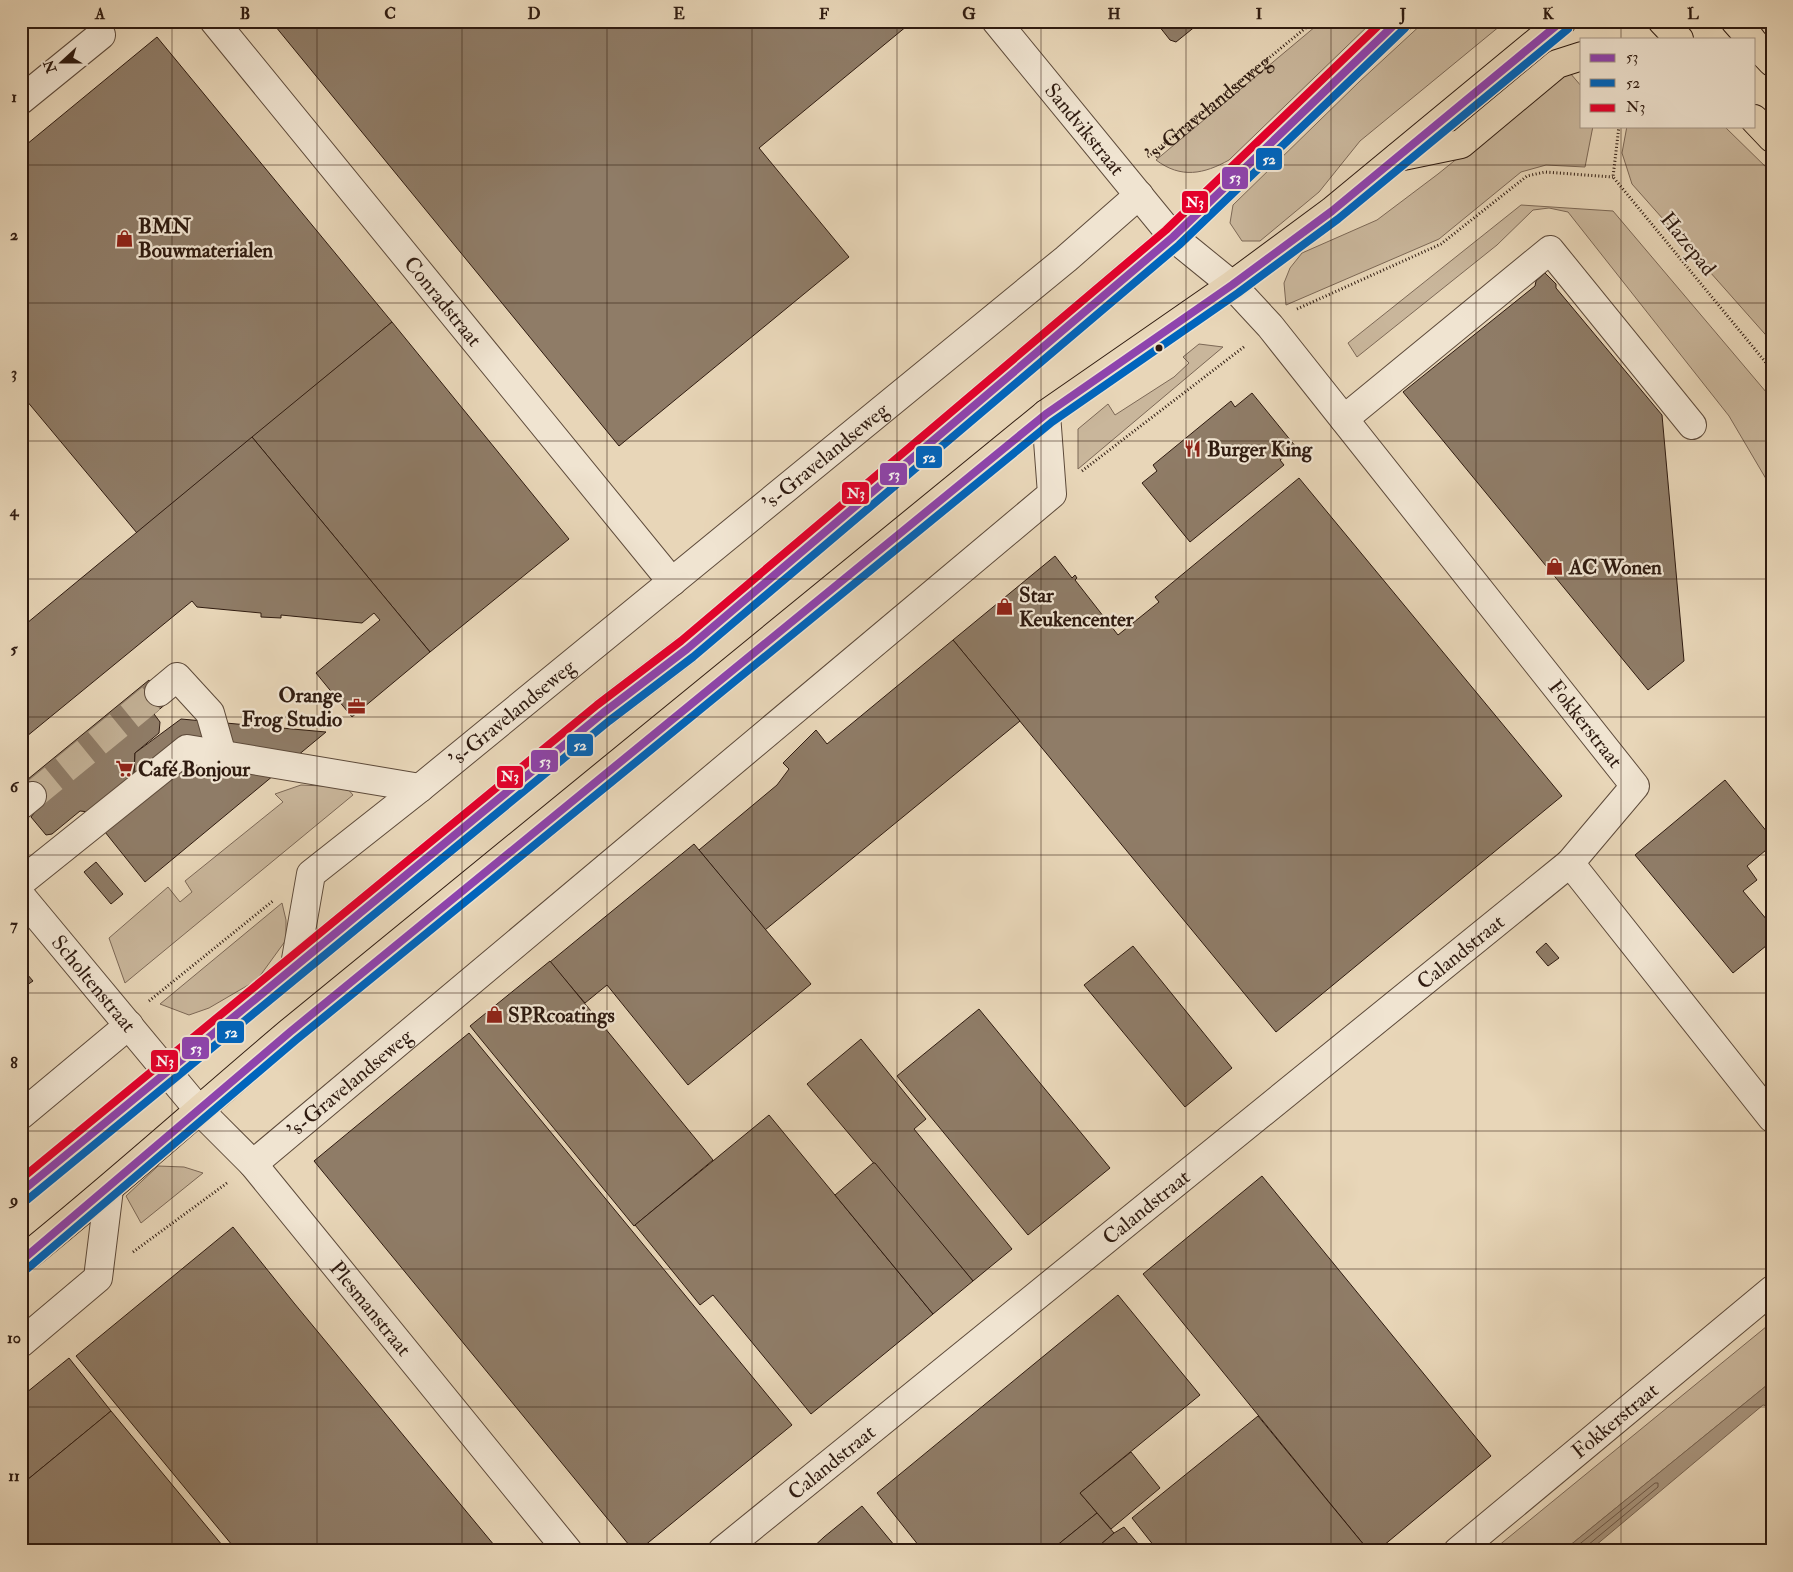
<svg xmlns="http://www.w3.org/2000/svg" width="1793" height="1572" font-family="'IM FELL Double Pica',serif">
	<rect width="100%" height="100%" fill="#e8d6b8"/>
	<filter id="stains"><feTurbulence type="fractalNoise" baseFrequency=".004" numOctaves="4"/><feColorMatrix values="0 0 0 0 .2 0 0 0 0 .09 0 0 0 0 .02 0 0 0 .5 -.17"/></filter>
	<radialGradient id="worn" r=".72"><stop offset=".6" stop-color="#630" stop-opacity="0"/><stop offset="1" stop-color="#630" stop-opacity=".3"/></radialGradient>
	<g fill="#c9b69b" stroke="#7c6856">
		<path d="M1322,21H1373L1229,160C1204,174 1181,179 1156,160Z"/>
		<path d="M1425,21H1506L1360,141L1319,192L1260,241H1242L1230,223L1233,205L1359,82Z"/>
		<path d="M1570,73L1582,87V126H1593L1585,167L1546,165L1521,172L1439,239L1286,305L1284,283L1290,268L1302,253L1377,220L1438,174L1547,86Z"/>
		<path d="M1627,126H1724L1772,173V342L1632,184L1622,153Z"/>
		<path d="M1521,205L1613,211L1772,399V489L1729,416L1568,212L1549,208L1533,210L1497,245L1357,357L1348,343Z"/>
		<path d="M1199,344L1223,347L1078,469V429L1108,404L1115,415L1174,377L1189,363L1183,357Z"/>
		<path d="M301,785L346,787L353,795L125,983L109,938L168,887L180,902L192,892L185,881L283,802L275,794Z"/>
		<path d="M282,903L286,920V940L257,980L209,1008L189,1015L160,1004Z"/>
		<path d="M158,1166L184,1167L203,1173L141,1223L126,1196Z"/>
		<path d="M1772,1322V1381L1750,1399L1563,1551H1492Z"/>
	</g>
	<path fill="#a9967f" stroke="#786553" d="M1772,1381V1407L1763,1405L1589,1551H1563Z"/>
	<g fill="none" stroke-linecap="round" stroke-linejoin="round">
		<path stroke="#6c5848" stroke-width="1" d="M1571,1551L1655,1483H1658V1487L1588,1545L1586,1551"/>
	</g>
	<g fill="#8f7c67" stroke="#2f1b10">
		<path d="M271,21H913L759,148L849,257L619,446Z"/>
		<path d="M1155,21H1202L1176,42L1170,40Z"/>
		<path d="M157,37L392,322L137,533L21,394V149Z"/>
		<path d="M1545,273L1556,284V288L1662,415L1684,661L1648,690L1403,392L1535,286L1536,281Z"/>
		<path d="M392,322L569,539L430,652L252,437Z"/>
		<path d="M1252,393L1296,447L1280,460L1284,465L1190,542L1142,483L1157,471L1153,465L1231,401L1235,407Z"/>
		<path d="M252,437L430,652L352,717L316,673L380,620L374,613L362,623L281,615V618L261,617V613L197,607L192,601L21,741V628Z"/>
		<path d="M1299,478L1562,796L1276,1032L953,640L1055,556L1072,578L1075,575L1077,578L1075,580L1118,635L1159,602L1155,597Z"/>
		<path d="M953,640L1020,721L765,930L699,850L777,785L789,769L783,763L816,730L827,744Z"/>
		<path d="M149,680L168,702L154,714L160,722L159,733L135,753L134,775L89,812L80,811L52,834L46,835L31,817L40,805L22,784Z"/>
		<path d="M181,719L326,732L145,882L89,812L134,775L135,753Z"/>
		<path d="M1725,780L1772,838V845L1747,866L1757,880L1743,891L1772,926V941L1733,973L1635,855Z"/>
		<path d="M694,844L811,984L688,1085L607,985L585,1003L550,962Z"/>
		<path d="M96,862L123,894L111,904L84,872Z"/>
		<path d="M1546,943L1559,958L1548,966L1536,952Z"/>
		<path d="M1133,946L1232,1068L1185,1107L1084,985Z"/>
		<path d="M550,961L713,1160L634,1226L470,1026Z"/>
		<path d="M21,967L33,981L21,989Z"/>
		<path d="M979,1009L1110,1168L1028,1235L897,1076Z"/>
		<path d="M469,1033L792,1425L638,1551H634L314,1161Z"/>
		<path d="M861,1039L926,1119L914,1129L1012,1249L973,1281L807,1084Z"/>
		<path d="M769,1115L933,1314L811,1414L713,1295L700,1305L635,1225Z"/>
		<path d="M873,1163H875L973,1281L933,1314L835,1195Z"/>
		<path d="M1262,1176L1491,1456L1377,1551H1369L1143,1274Z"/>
		<path d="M233,1227L294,1303L499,1551H237L76,1356Z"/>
		<path d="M1118,1295L1200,1395L1080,1493L1097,1513L1050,1551H923L877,1493Z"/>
		<path d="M69,1358L111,1411L21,1485V1397Z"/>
		<path d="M111,1411L227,1551H21V1485Z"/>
		<path d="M1258,1416L1369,1551H1158L1132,1518Z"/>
		<path d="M1131,1452L1160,1488L1111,1529L1080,1493Z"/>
		<path d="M862,1506L899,1551H809L824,1537Z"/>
		<path d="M1097,1513L1114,1533L1093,1551H1050Z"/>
		<path d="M1124,1527L1144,1551H1093L1114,1533Z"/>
	</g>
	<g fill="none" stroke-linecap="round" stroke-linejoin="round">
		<path stroke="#c3b196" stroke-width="28" stroke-dasharray="28 14" stroke-linecap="butt" d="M32,796L159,692"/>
		<defs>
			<g id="minor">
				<path id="s2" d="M214,21L672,582"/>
				<path id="s3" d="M996,21L1173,237L1232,285L1270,326L1635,786L1570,863L1772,1118"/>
				<path d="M21,100L101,35"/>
				<path d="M1344,419L1550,250L1692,425"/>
				<path d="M159,692L177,677L210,713L222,755"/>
				<path d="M21,805L32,796"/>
				<path d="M21,882L187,749L420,788"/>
				<path id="s4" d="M21,896L198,1109L253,1164L568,1551"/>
				<path id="s5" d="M295,965L311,874L420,788L1066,259L1139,195"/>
				<path d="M21,1115L129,1025"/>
				<path id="s6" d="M253,1164L1052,494L1046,414"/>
				<path d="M21,1343L98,1278L109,1189"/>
				<path id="s7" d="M722,1551L1570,863"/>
				<path id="s8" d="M1458,1551L1772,1290"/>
			</g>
			<g id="major">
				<path d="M21,1192L603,713L687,649L1173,237L1398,21"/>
				<path d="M21,1261C113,1187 200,1108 290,1032L1046,414L1232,285L1332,211L1562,21"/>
			</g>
			<g id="highway">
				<path d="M1662,21L1679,39"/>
				<path d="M1735,21L1751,39"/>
				<path d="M1754,43L1772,62"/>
				<path d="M1754,119L1772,138"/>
				<path d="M1398,157L1461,144L1557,64L1582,56"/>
			</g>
		</defs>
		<use href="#minor" stroke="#5d4a3a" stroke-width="30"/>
		<use href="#major" stroke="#2f1b10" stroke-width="30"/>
		<use href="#highway" stroke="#2f1b10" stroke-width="30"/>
		<g stroke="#2f1b10" stroke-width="3" stroke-dasharray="1 2.5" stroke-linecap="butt">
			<path d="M1619,126L1613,177L1772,370"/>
			<path id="s1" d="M1148,157L1314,21"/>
			<path d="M1297,309L1441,244L1527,176L1545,172L1613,177"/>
			<path d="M1082,471L1245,346"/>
			<path d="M149,1001L274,900"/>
			<path d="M133,1252L227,1183"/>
		</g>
		<use href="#minor" stroke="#f0e4d1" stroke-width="28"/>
		<use href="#major" stroke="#e8d6b8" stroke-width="28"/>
		<use href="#highway" stroke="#e8d6b8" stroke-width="28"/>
		<defs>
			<g id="bus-1">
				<path d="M21,1192L603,713L687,649L1173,237L1398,21"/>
				<path d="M21,1261L290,1032L1046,414L1232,285L1332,211L1562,21"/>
			</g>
			<g id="bus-2">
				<path d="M27,1200L609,721L693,657L1179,245L1405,28"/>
				<path d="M27,1269L296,1040L1052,422L1238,293L1338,219L1568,29"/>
			</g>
			<path id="bus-3" d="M21,1179L597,705L681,641L1166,230L1383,21"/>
		</defs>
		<use href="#bus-1" stroke="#f0e4d1" stroke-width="11"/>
		<use href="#bus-2" stroke="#f0e4d1" stroke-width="11"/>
		<use href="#bus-3" stroke="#f0e4d1" stroke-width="11"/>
		<use href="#bus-1" stroke="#8e44ad" stroke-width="8"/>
		<use href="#bus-2" stroke="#0065bd" stroke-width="8"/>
		<use href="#bus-3" stroke="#e4002b" stroke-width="8"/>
	</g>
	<path fill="none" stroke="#2f1b10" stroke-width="1" stroke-opacity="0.55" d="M172,21V1551M317,21V1551M462,21V1551M607,21V1551M752,21V1551M897,21V1551M1041,21V1551M1186,21V1551M1331,21V1551M1476,21V1551M1621,21V39M1621,126V1551M21,165H1772M21,303H1772M21,441H1772M21,579H1772M21,717H1772M21,855H1772M21,993H1772M21,1131H1772M21,1269H1772M21,1407H1772"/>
	<defs>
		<symbol id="shop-bare" viewBox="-9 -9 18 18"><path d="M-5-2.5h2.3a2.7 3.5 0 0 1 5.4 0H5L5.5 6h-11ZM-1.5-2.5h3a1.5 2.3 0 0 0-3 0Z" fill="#8f2418" stroke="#f0e4d1" stroke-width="2.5" paint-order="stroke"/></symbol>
		<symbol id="restaurant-bare" viewBox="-9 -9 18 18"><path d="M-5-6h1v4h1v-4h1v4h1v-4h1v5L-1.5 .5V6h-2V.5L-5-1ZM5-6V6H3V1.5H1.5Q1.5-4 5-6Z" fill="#8f2418" stroke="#f0e4d1" stroke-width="2.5" paint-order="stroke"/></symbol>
		<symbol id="office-bare" viewBox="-9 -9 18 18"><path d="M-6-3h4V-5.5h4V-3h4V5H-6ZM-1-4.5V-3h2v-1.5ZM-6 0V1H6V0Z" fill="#8f2418" stroke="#f0e4d1" stroke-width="2.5" paint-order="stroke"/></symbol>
		<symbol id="supermarket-bare" viewBox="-9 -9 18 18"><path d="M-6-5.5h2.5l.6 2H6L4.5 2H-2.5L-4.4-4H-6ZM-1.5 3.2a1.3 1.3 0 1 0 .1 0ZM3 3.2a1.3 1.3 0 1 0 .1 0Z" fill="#8f2418" stroke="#f0e4d1" stroke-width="2.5" paint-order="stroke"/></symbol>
	</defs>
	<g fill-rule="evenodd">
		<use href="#shop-bare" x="112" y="226" width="25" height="25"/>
		<use href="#restaurant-bare" x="1180" y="436" width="25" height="25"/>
		<use href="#shop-bare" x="1542" y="554" width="25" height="25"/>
		<use href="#shop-bare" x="992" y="594" width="25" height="25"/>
		<use href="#office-bare" x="344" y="694" width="25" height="25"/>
		<use href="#supermarket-bare" x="112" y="756" width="25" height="25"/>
		<use href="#shop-bare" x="482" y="1002" width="25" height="25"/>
	</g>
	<circle fill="#2f1b10" stroke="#f0e4d1" stroke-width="2" cx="1159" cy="348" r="4.5"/>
	<g text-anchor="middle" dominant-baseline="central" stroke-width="4.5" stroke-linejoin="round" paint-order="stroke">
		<g font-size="21" fill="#2f1b10" stroke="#f0e4d1">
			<text stroke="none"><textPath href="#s1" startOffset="78">'s-Gravelandseweg</textPath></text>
			<text stroke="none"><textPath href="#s3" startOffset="140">Sandvikstraat</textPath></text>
			<text transform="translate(1688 244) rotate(51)">Hazepad</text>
			<text stroke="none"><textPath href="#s2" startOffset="362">Conradstraat</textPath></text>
			<text stroke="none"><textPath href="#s5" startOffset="755">'s-Gravelandseweg</textPath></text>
			<text stroke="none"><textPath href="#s5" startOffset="350">'s-Gravelandseweg</textPath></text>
			<text stroke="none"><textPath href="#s3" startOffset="919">Fokkerstraat</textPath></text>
			<text stroke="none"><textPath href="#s7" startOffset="951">Calandstraat</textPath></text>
			<text stroke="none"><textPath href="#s4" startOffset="114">Scholtenstraat</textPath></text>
			<text stroke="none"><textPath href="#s6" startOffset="126">'s-Gravelandseweg</textPath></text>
			<text stroke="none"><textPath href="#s7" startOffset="546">Calandstraat</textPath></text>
			<text stroke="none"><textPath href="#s4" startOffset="541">Plesmanstraat</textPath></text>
			<text stroke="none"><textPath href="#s8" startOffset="204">Fokkerstraat</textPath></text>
			<text stroke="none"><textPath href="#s7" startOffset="141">Calandstraat</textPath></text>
		</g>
		<g font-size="21" font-weight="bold" fill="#2f1b10" stroke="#f0e4d1" text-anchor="start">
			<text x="138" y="226">BMN<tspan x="138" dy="24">Bouwmaterialen</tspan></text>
			<text x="1207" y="449">Burger King</text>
			<text x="1569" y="567">AC Wonen</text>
			<text x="1019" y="595">Star<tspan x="1019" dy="24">Keukencenter</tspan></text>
			<text x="342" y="695" text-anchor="end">Orange<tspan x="342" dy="24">Frog Studio</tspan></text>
			<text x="138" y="769">Café Bonjour</text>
			<text x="508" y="1015">SPRcoatings</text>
		</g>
	</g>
	<g stroke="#f0e4d1" stroke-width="2">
		<rect x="1255" y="147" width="28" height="24" rx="5" fill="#0065bd"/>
		<rect x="1221" y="166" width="28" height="24" rx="5" fill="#8e44ad"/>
		<rect x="1181" y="190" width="28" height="24" rx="5" fill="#e4002b"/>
		<rect x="915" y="445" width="28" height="24" rx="5" fill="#0065bd"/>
		<rect x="879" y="462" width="29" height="24" rx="5" fill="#8e44ad"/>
		<rect x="841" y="481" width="29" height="24" rx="5" fill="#e4002b"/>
		<rect x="566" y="733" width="28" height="24" rx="5" fill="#0065bd"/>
		<rect x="530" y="749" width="29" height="24" rx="5" fill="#8e44ad"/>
		<rect x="496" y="765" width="28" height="24" rx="5" fill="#e4002b"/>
		<rect x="216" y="1020" width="29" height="24" rx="5" fill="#0065bd"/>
		<rect x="181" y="1036" width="29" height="24" rx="5" fill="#8e44ad"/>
		<rect x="150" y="1049" width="29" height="24" rx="5" fill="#e4002b"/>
	</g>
	<g font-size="14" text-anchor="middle" font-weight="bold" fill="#fff">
		<text x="1269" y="164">52</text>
		<text x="1235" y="182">53</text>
		<text x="1195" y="207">N3</text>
		<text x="929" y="462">52</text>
		<text x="894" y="479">53</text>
		<text x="856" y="498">N3</text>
		<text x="580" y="750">52</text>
		<text x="545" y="766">53</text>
		<text x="510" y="781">N3</text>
		<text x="231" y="1037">52</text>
		<text x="196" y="1053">53</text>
		<text x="165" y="1066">N3</text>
	</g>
	<rect width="1793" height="1572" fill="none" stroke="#e8d6b8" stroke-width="55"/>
	<rect x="1580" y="38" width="175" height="90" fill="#f0e4d1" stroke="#a39484"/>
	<rect x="1590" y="54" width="25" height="8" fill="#8e44ad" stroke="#a39484"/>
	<text x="1626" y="62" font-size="15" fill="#2f1b10">53</text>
	<rect x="1590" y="79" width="25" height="8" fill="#0065bd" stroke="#a39484"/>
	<text x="1626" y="88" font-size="15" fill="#2f1b10">52</text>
	<rect x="1590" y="104" width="25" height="8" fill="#e4002b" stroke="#a39484"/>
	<text x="1626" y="112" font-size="15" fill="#2f1b10">N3</text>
	<g transform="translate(62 62) rotate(249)" stroke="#f0e4d1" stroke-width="4" paint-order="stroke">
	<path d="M0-4L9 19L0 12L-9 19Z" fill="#2f1b10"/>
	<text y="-8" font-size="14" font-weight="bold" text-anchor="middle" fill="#2f1b10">N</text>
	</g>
	<rect x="28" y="28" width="1738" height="1516" fill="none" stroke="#2f1b10" stroke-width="2"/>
	<g font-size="16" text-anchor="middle" font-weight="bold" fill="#2f1b10">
		<text x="100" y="19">A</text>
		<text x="245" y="19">B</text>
		<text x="390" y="19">C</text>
		<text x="534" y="19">D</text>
		<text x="679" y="19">E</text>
		<text x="824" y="19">F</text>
		<text x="969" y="19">G</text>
		<text x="1114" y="19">H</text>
		<text x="1259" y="19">I</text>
		<text x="1403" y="19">J</text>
		<text x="1548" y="19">K</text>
		<text x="1693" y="19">L</text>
		<text x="14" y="102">1</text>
		<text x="14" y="240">2</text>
		<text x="14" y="378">3</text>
		<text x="14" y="516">4</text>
		<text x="14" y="654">5</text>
		<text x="14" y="792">6</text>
		<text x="14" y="930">7</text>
		<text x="14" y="1068">8</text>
		<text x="14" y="1205">9</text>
		<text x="14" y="1343">10</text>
		<text x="14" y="1481">11</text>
	</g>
	<rect width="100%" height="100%" filter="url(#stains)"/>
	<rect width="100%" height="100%" fill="url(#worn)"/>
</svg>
